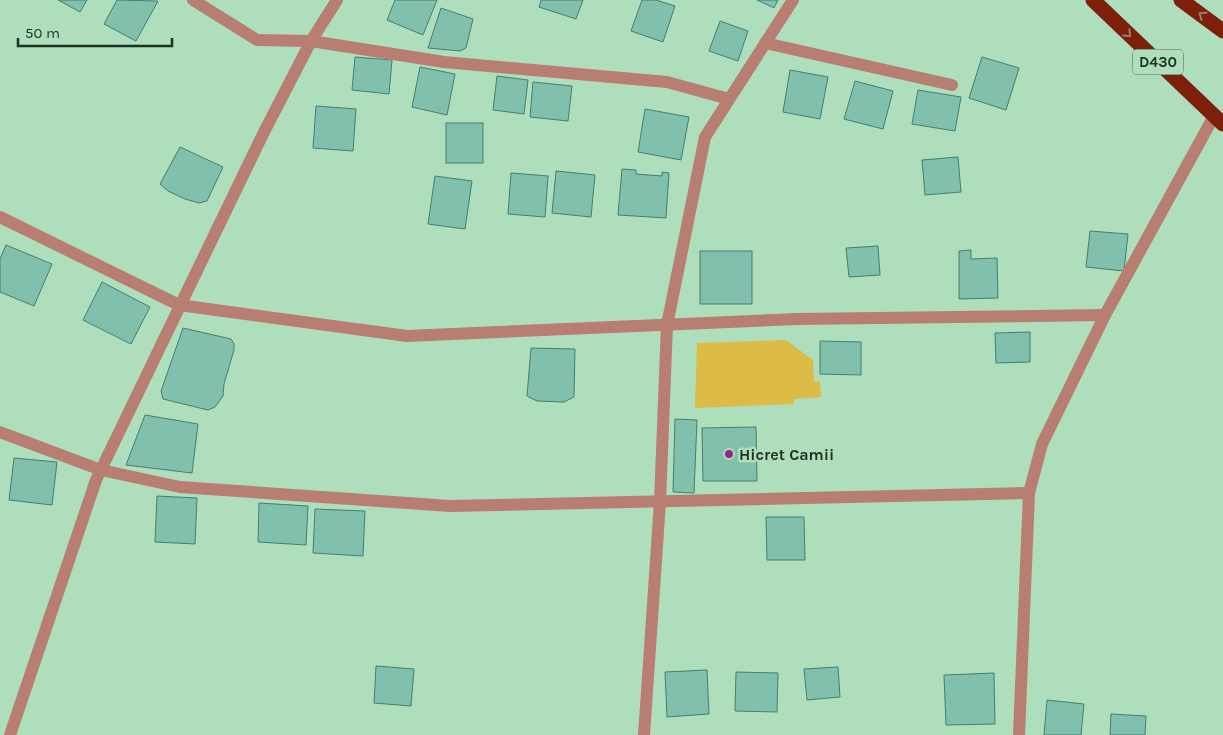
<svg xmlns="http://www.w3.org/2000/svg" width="1223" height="735" font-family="Karla,sans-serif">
	<rect width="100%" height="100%" fill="#aedebb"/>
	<path fill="#dcbc47" d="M786,340L813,360L814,382L820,381L821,397L794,399V404L695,408L697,343Z"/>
	<g fill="#82c0ae" stroke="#437f6f">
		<path d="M58,0H87L80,12Z"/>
		<path d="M117,0L158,1L136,41L104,24Z"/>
		<path d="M395,0H437L423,35L387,20Z"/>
		<path d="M541,0H583L576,19L539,7Z"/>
		<path d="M642,0H656L675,6L663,42L631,31Z"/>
		<path d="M757,0H778L774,8Z"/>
		<path d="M441,8L473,19L466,48L460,51L428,48Z"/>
		<path d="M720,21L748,31L738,61L709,51Z"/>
		<path d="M355,57L392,60L389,94L352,90Z"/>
		<path d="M982,57L1019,68L1006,110L969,98Z"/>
		<path d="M420,67L455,74L447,115L412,107Z"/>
		<path d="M790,70L828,77L820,119L783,112Z"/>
		<path d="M497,76L528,80L524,114L493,110Z"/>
		<path d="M855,81L893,91L883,129L844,119Z"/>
		<path d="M533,82L572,86L568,121L530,117Z"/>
		<path d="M918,90L961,97L955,131L912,124Z"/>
		<path d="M316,106L356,109L353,151L313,148Z"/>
		<path d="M645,109L689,117L681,160L638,152Z"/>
		<rect x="446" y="123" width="37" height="40"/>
		<path d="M180,147L223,167L207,201L199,203L185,199L168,191L160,184Z"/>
		<path d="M958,157L961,192L925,195L922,160Z"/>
		<path d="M622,169L636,170V174L662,176V172L669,173L666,218L618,215Z"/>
		<path d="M556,171L595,175L591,217L552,213Z"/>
		<path d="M511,173L548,176L545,217L508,214Z"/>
		<path d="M435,176L472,181L465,229L428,224Z"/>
		<path d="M1090,231L1128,234L1124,271L1086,267Z"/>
		<path d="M6,245L52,264L34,306L0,292V259Z"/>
		<path d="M878,246L880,275L849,277L846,248Z"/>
		<path d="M971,250V259L997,258L998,298L959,299V251Z"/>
		<rect x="700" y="251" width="52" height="53"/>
		<path d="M102,282L150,307L131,344L83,320Z"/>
		<path d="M183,328L231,339L234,344V350L224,384L223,396L215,407L208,410L163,399L161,391Z"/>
		<path d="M1030,332V362L996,363L995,333Z"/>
		<path d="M820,341L861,342V375L820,374Z"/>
		<path d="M531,348L575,349L574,397L564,402L537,401L527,396Z"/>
		<path d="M145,415L198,424L192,473L126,465Z"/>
		<path d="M675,419L697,420L694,493L673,492Z"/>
		<path d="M756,427L757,481H703L702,428Z"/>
		<path d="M14,458L57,462L52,505L9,500Z"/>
		<path d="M157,496L197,498L195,544L155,542Z"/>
		<path d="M259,503L308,506L306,545L258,542Z"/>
		<path d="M315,509L365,511L363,556L313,553Z"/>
		<path d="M766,517H804L805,560H767Z"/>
		<path d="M376,666L414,669L411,706L374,703Z"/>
		<path d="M838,667L840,697L807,700L804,669Z"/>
		<path d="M707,670L709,714L667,717L665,672Z"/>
		<path d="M736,672L778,673L777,712L735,711Z"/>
		<path d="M994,673L995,724L946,725L944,675Z"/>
		<path d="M1047,700L1084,704L1081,735H1044Z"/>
		<path d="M1111,714L1146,716L1145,735H1110Z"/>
	</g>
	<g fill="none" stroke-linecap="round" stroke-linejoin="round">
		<g stroke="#b77e71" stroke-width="12">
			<path d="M193,0L257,40L311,41L444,62L667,82L729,99"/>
			<path d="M765,43L952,85"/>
			<path d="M0,217L179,305L407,336L797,319L1105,315"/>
			<path d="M0,432L101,470L180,487L450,506L1029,493"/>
			<path d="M10,735L96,480L263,134L311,41L337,0"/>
			<path d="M644,735L660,502L667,325L705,137L793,0"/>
			<path d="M1019,735L1029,493L1042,444L1105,315L1214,116"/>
		</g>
		<g stroke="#7c200b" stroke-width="15">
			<path d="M1093,0L1223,124"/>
			<path d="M1181,0L1223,31"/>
		</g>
	</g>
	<defs><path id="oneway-chevron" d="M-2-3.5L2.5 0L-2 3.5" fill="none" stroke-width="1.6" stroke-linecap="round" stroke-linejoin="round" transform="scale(1.25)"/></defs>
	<g stroke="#957f63">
		<use href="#oneway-chevron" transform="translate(1202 15) rotate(-145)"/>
		<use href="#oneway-chevron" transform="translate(1128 34) rotate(44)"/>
	</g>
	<circle fill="#952687" stroke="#aedebb" stroke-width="2" cx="729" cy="454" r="5"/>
	<g text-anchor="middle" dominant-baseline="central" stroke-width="5" stroke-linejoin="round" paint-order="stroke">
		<rect fill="#aedebb" stroke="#496551" stroke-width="1" x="1133" y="49.5" width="50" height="25" rx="4"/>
		<g font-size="15" font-weight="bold" fill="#1e3123">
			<text x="1158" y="62">D430</text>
		</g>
		<g font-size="16" font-weight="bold" fill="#1e3123" stroke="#aedebb" text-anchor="start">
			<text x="739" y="454">Hicret Camii</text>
		</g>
	</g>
	<path d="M18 38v8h154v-8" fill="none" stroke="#1e3123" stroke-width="2.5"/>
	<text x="25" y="38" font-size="15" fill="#1e3123" stroke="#aedebb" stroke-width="4" paint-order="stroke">50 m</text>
</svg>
